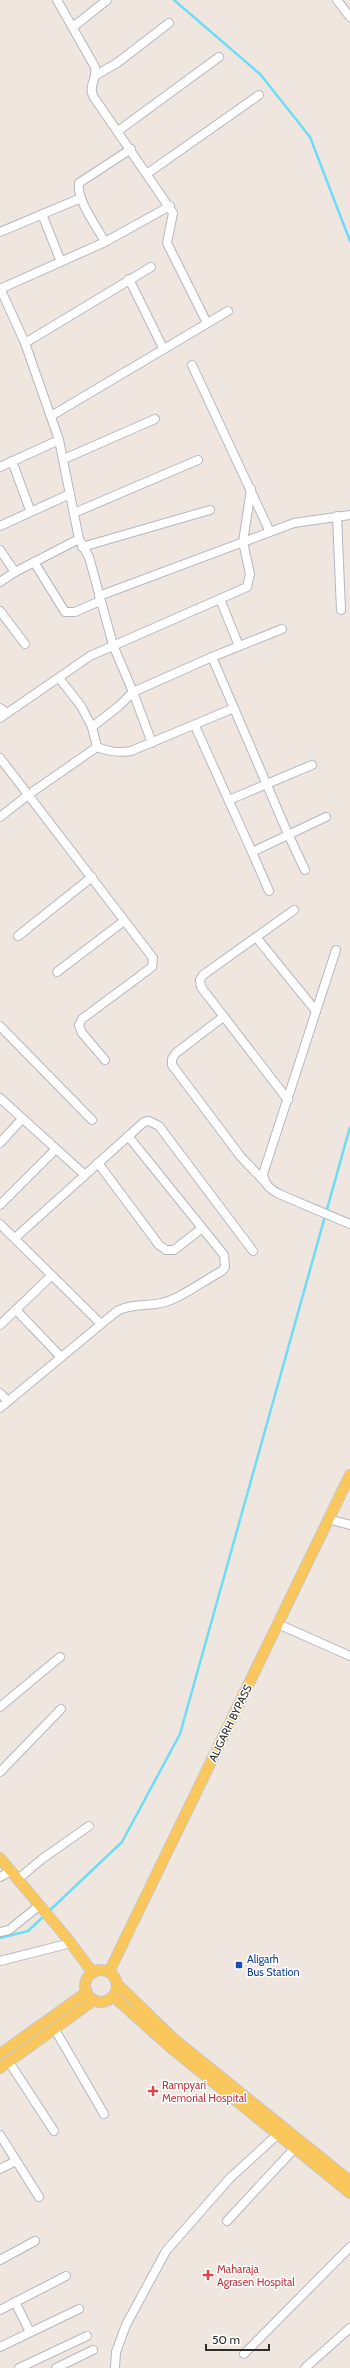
<svg xmlns="http://www.w3.org/2000/svg" width="350" height="2368" font-family="Cabin,sans-serif">
	<rect width="100%" height="100%" fill="#efe7df"/>
	<g fill="none" stroke-linecap="round" stroke-linejoin="round">
		<g stroke="#6edcf6" stroke-width="2.5">
			<path d="M174,0L260,74L310,137L350,241"/>
			<path d="M48,1912L122,1842L180,1734L350,1127"/>
			<path d="M0,1938L28,1931L44,1916"/>
		</g>
		<defs>
			<g id="minor">
				<path d="M57,0L95,67C98,78 88,85 93,96L173,213L167,243L207,323"/>
				<path d="M337,0L350,17"/>
				<path d="M73,27L107,0"/>
				<path d="M96,75L117,63L169,23"/>
				<path d="M118,131L219,57"/>
				<path d="M148,173L259,95"/>
				<path d="M42,214L61,262"/>
				<path d="M0,232L81,198"/>
				<path d="M105,242C97,227 76,199 79,183L131,149"/>
				<path d="M129,279L163,348"/>
				<path d="M0,288L25,343L59,440L79,539"/>
				<path d="M0,289L105,242L170,206"/>
				<path d="M25,343L151,267"/>
				<path d="M192,365L270,532"/>
				<path d="M51,416L228,311"/>
				<path d="M64,459L155,419"/>
				<path d="M12,461L30,510"/>
				<path d="M0,467L59,440"/>
				<path d="M74,513L198,460"/>
				<path d="M337,516L341,610"/>
				<path d="M0,526L70,494"/>
				<path d="M82,547L210,510"/>
				<path d="M0,550L15,572"/>
				<path d="M34,562L65,612H75L100,601"/>
				<path d="M0,582L15,572L79,539L89,557L113,645L133,692L119,706L92,727L97,747L28,795L0,817"/>
				<path d="M99,596L294,523L350,515"/>
				<path d="M220,599L239,646"/>
				<path d="M0,611L25,644"/>
				<path d="M212,657L282,629"/>
				<path d="M59,678L81,706L92,727"/>
				<path d="M0,708L7,713"/>
				<path d="M0,718L90,656L247,587L250,574L243,542L251,489"/>
				<path d="M195,726L252,852L326,817"/>
				<path d="M152,743L133,692L212,657L288,834L305,870"/>
				<path d="M97,747C109,752 118,753 131,751L234,708"/>
				<path d="M0,758L153,958L152,967L82,1019L79,1025L82,1033L105,1060"/>
				<path d="M229,800L312,765"/>
				<path d="M252,852L269,891"/>
				<path d="M18,936L92,877"/>
				<path d="M256,937L316,1011"/>
				<path d="M336,950L263,1174C265,1185 269,1188 279,1194L350,1224"/>
				<path d="M57,972L124,921"/>
				<path d="M223,1017L176,1053L172,1059V1065L241,1157L265,1182"/>
				<path d="M0,1026L92,1120"/>
				<path d="M0,1098L85,1175"/>
				<path d="M288,1100L201,987L200,980L203,975L294,910"/>
				<path d="M0,1143L22,1119"/>
				<path d="M98,1163L159,1245L166,1250H174L201,1229"/>
				<path d="M0,1205L56,1149"/>
				<path d="M0,1224L101,1324"/>
				<path d="M15,1238L144,1122L149,1121L159,1126L253,1251"/>
				<path d="M16,1310L61,1357"/>
				<path d="M0,1325L51,1276"/>
				<path d="M0,1393L8,1401"/>
				<path d="M0,1408L117,1311C134,1302 153,1308 171,1300C188,1293 205,1280 222,1271L225,1267L224,1255L128,1136"/>
				<path d="M328,1519L350,1525"/>
				<path d="M278,1624L350,1656"/>
				<path d="M0,1707L60,1657"/>
				<path d="M0,1772L61,1709"/>
				<path d="M0,1877L11,1871"/>
				<path d="M18,1879L42,1859L89,1826"/>
				<path d="M0,1932L9,1930L40,1905"/>
				<path d="M0,1961L71,1943"/>
				<path d="M54,2028L104,2114"/>
				<path d="M9,2062L54,2131"/>
				<path d="M0,2135L39,2197"/>
				<path d="M0,2169L16,2161"/>
				<path d="M227,2221L294,2149"/>
				<path d="M0,2260L35,2241"/>
				<path d="M15,2302L30,2332"/>
				<path d="M0,2310L66,2276"/>
				<path d="M0,2347L79,2309"/>
				<path d="M244,2354L350,2247"/>
				<path d="M19,2368L87,2336"/>
				<path d="M56,2368L93,2350"/>
				<path d="M115,2368L116,2352L126,2325L166,2251L230,2178L277,2135"/>
				<path d="M305,2368L350,2328"/>
			</g>
			<g id="major">
				<path d="M0,1858L67,1938L93,1973"/>
				<circle cx="101" cy="1986" r="16"/>
				<path d="M109,1972L350,1475"/>
				<path d="M117,1984L175,2040L350,2181"/>
				<path d="M113,1996L170,2047L350,2193"/>
				<path d="M0,2054L87,1992"/>
				<path d="M0,2068L94,2000"/>
			</g>
		</defs>
		<use href="#minor" stroke="#b3b7c1" stroke-width="10"/>
		<use href="#major" stroke="#c8c8c8" stroke-width="12"/>
		<use href="#minor" stroke="#fff" stroke-width="8"/>
		<use href="#major" stroke="#f9c75b" stroke-width="10"/>
	</g>
	<rect fill="#1a4fb4" stroke="#fff" stroke-width="1.5" x="235" y="1961" width="8" height="8" rx="2"/>
	<g fill="#e0444e" stroke="#fff" stroke-width="1.5">
		<path d="M151 2085h4v4h4v4h-4v4h-4v-4h-4v-4h4z"/>
		<path d="M206 2269h4v4h4v4h-4v4h-4v-4h-4v-4h4z"/>
	</g>
	<g text-anchor="middle" dominant-baseline="central" stroke-width="3" stroke-linejoin="round" paint-order="stroke">
		<g font-size="11" fill="#2d2d2d" stroke="#fff">
			<text transform="translate(230 1723) rotate(-64)">ALIGARH BYPASS</text>
		</g>
		<g font-size="11" fill="#164399" stroke="#fff" text-anchor="start">
			<text x="247" y="1959">Aligarh<tspan x="247" dy="13">Bus Station</tspan></text>
		</g>
		<g font-size="11" fill="#be3a42" stroke="#fff" text-anchor="start">
			<text x="162" y="2085">Rampyari<tspan x="162" dy="13">Memorial Hospital</tspan></text>
			<text x="217" y="2269">Maharaja<tspan x="217" dy="13">Agrasen Hospital</tspan></text>
		</g>
	</g>
	<path d="M206 2344v6h63v-6" fill="none" stroke="#2d2d2d" stroke-width="2"/>
	<text x="212" y="2344" font-size="12" fill="#2d2d2d" stroke="#ffffff" stroke-width="3" paint-order="stroke">50 m</text>
</svg>
